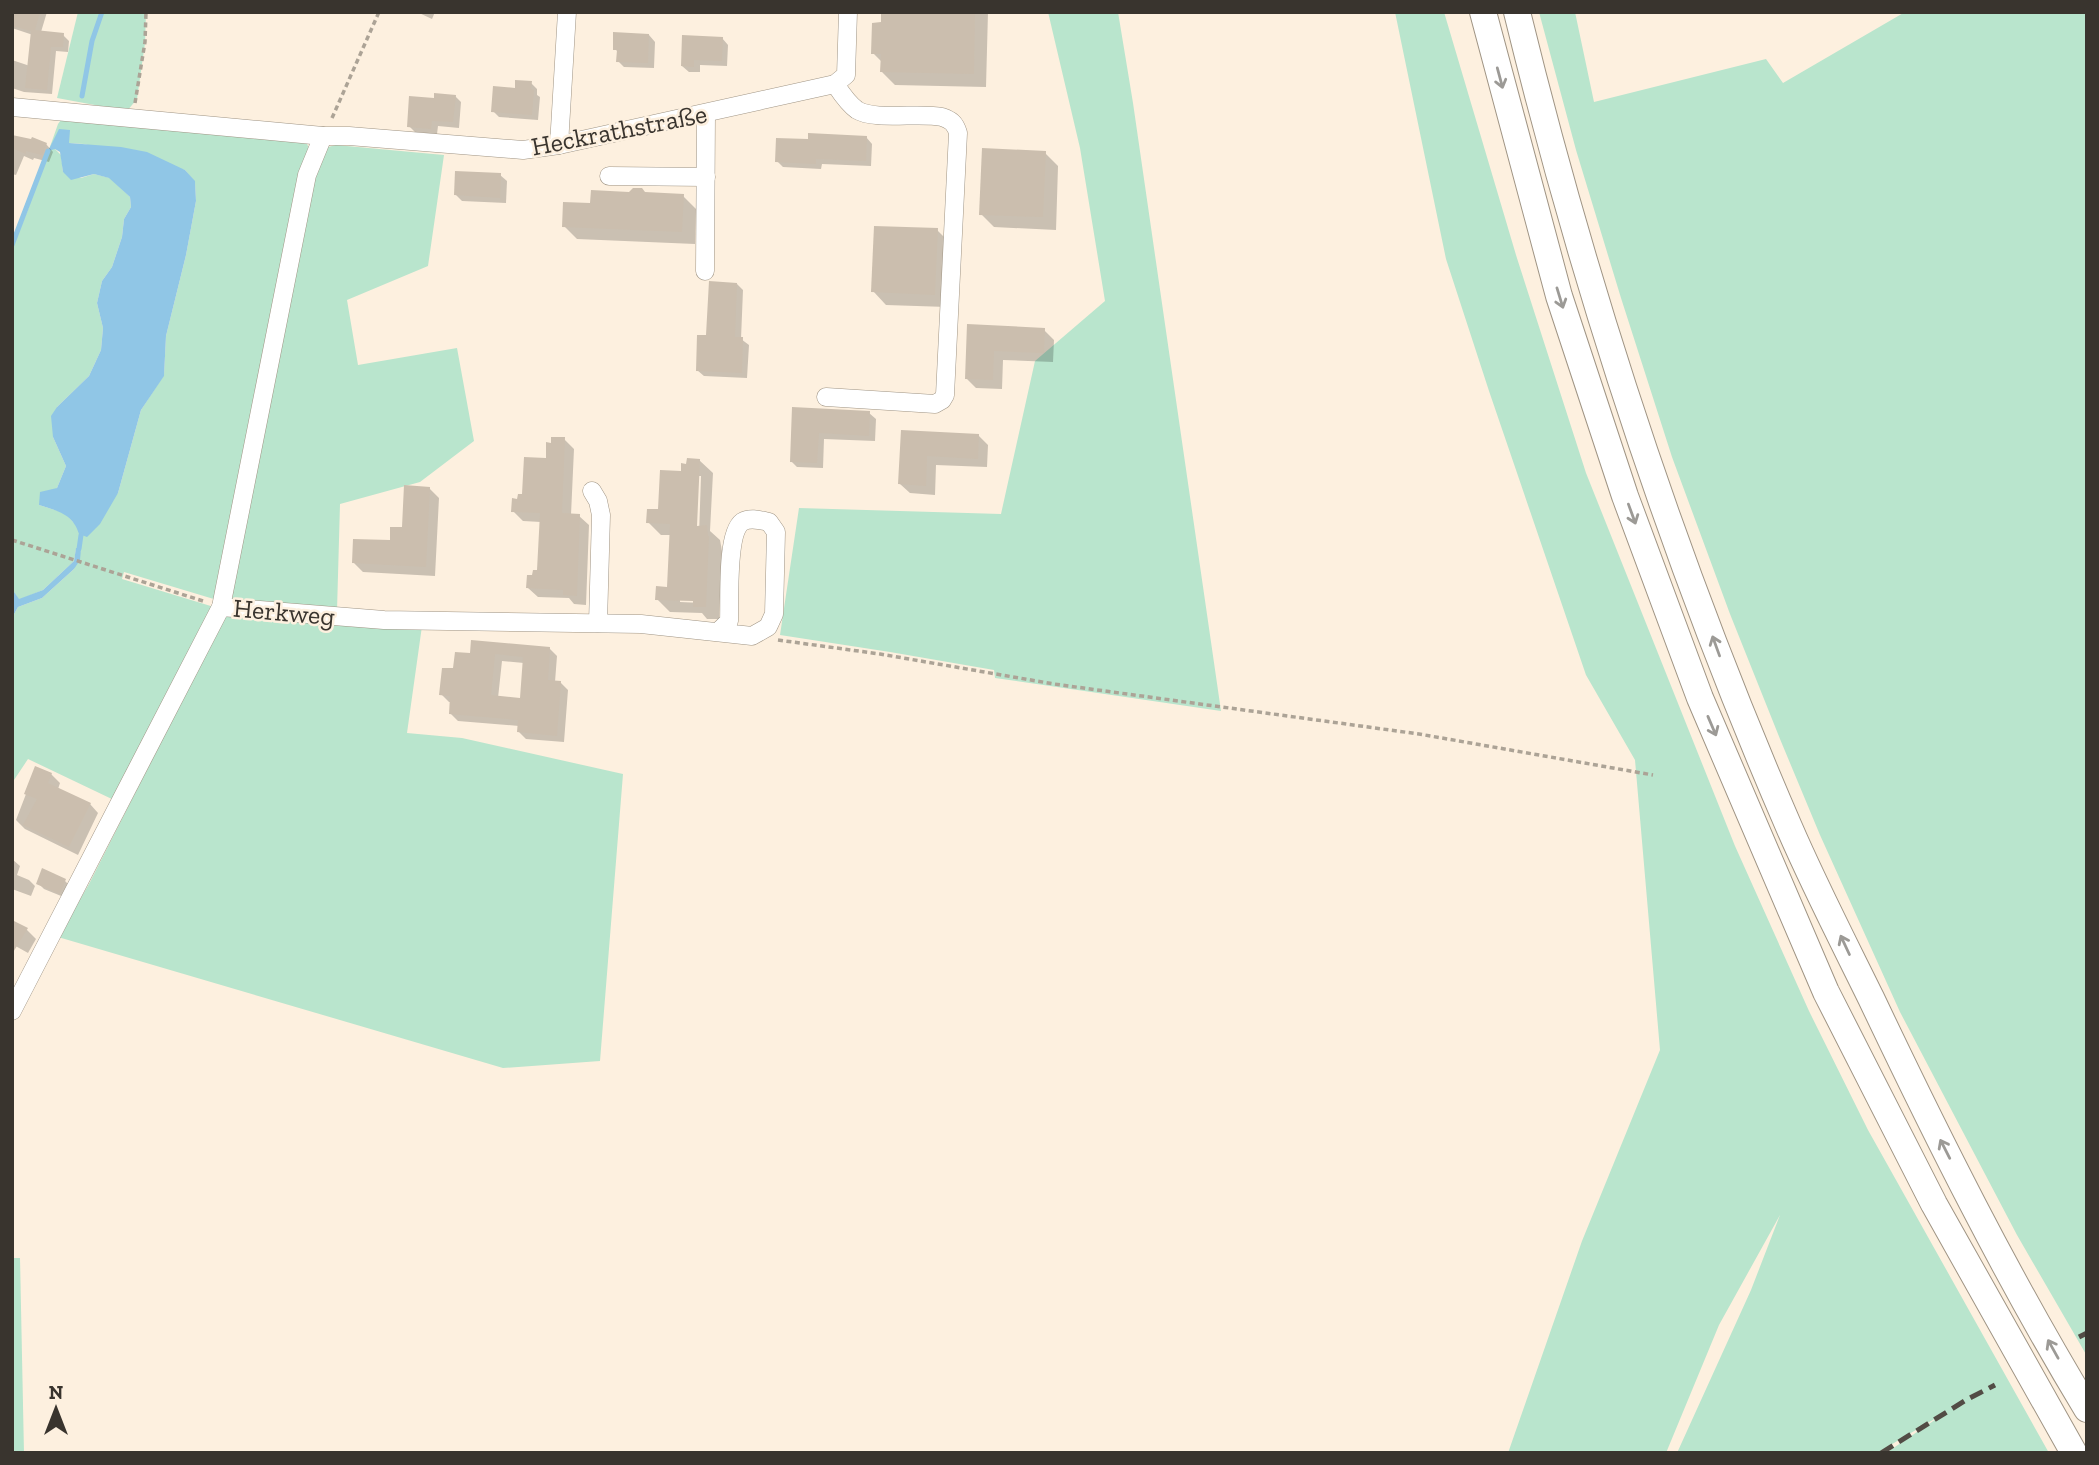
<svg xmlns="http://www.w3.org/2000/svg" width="2099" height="1465" font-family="'Zilla Slab',serif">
	<rect width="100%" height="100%" fill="#fdf0df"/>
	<g fill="#b9e5cd" fill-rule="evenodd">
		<path d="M78,12H146L145,43L137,99L127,111L57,98Z"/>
		<path d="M1048,12H1118L1133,103L1221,711L995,678L994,670L890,652L780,635L799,508L1001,514L1035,361L1105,301L1080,148Z"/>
		<path d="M1395,12H1444L1516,255L1586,473L1735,846L1809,1011L1868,1130L2049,1453H1886L1948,1411L1877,1453H1677L1751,1290L1780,1215L1719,1325L1666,1453H1508L1582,1241L1660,1050L1635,760L1586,675L1489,391L1446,259Z"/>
		<path d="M1539,12H1575L1594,102L1766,59L1783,83L1905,12H2087V1356L2017,1235L1900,1012L1820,835L1780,739L1730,614L1672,457L1621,298L1576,150Z"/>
		<path d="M63,117L295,140L307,144L310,150L324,153L328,147L336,145L444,155L428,266L347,300L358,365L457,348L474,441L420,482L340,504L337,611L227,603L124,572L122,579L214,607L116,801L28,759L12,783V618L18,607L42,598L74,569L81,550L76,549L74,561L43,590L19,600L12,589V248L27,212L58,124ZM69,130V143L84,144L185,170L195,182L196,201L186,255L166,336L164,375L141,410L118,493L76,525L65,513L39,505L57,488L66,466L53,437L57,407L89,376L101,350L103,328L97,303L102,281L112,267L122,237L124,219L131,207L130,197L110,178L94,174L81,178L63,172L61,155L55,149Z"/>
		<path d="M226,614L422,626L407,733L462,738L623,774L600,1061L503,1068L58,937L89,884Z"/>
		<path d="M12,1258H20L24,1453H12Z"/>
	</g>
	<g fill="#90c6e6">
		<path d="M59,129L70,130L69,143L121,147L147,152L185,170L195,181L196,201L186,255L166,336L164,376L141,410L118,493L100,524L87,537L79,534C73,514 58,511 39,505L40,492L57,488L66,466L53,437L51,416L57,407L89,376L101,350L103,328L97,303L102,281L112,267L122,237L124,219L131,207L130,197L109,178L94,174L71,180L63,172L60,152L55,149L48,151Z"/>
		<path d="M76,548L81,549L80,560L74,569L42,598L18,607L12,618V589L19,599L43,590L74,561Z"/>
	</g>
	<g fill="#0003" fill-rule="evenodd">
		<path d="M12,12H47L41,32L63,35L69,41L68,52L56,51L52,94L24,92L12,88V60L30,66L33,35L12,28Z"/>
		<path d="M417,12H435L432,19Z"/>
		<path d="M883,12H988L986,87L895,85L882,72V62L873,53L883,24Z"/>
		<path d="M649,35L655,42L654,68L624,67L618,61L619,53L615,49Z"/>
		<path d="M722,38L728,45L727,66L700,65V72H689L682,66Z"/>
		<path d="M531,83L537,89V95L540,97L538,120L499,117L493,111L516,90Z"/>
		<path d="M455,96L461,102L459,128L438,126L437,134L415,132L409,126L435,100Z"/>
		<path d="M12,137L46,144L53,152L49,162L34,158L33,160L24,156L16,175L12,174Z"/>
		<path d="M866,137L872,144L871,166L822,164L821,169L783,167L777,161L810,141Z"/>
		<path d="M1045,153L1058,166L1056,230L994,227L981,214Z"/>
		<path d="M500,175L507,181L506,203L462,201L456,195Z"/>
		<path d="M646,194L683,196L696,209L695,244L577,239L564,226L592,205Z"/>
		<path d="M937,230L950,243L947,307L886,305L873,291Z"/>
		<path d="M737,284L743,290L741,339L749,345L747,378L704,376L697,370L708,337Z"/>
		<path d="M969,326L1044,330L1054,340L1053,362L1003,360L1002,389L976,388L967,379Z"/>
		<path d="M793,408L869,413L876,419L875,441L824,439L823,468L797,467L791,461Z"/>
		<path d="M902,431L978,435L988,445L987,467L936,465L935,495L910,493L900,484Z"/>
		<path d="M564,439L574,449L571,515L579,516L589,525L586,605L574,604L569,598L538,597L528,588L539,572L541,522L523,521L513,511L547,460Z"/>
		<path d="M699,460L713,473L710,531L720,540L722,551L719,619H707L702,613L670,612L657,599L669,589L671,535H661L648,522L660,511L683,473ZM698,476H701L699,535H695ZM680,599L702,600V603L680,602Z"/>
		<path d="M429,488L439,498L435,576L363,572L354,563L392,542L403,529Z"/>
		<path d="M549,648L557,656L555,682L561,683L568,690L564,742L526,739L519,732V726L458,721L451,714L452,702H449L441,694L455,670L472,655ZM502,661L524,663L521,700L498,698Z"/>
		<path d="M36,768L51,774L60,783L58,789L90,804L98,813L78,855L25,829L16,820Z"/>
		<path d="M12,859L20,866L17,875L29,880L35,886L31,896L12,889Z"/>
		<path d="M65,881L71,887L66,898L44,889L38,883Z"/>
		<path d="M12,922L27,930L36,939L28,953L12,944Z"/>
	</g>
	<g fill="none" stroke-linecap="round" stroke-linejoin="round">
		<g stroke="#90c6e6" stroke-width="5">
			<path d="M82,96L92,41L102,12"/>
			<path d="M12,245L48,151"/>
			<path d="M79,549L81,535"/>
		</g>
	</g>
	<g fill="#cbbeae" fill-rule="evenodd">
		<path d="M12,12H40L35,30L64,33L63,47H51L47,90L25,88L31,31L12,26Z"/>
		<path d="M881,12H975L974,74L880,72L881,54H871L872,23L881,22Z"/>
		<path d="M613,32L649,34L648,63L616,62L617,50H613Z"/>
		<path d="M682,35L723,37L722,61L694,60V67L681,66Z"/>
		<path d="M515,80L532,81L531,89L534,90L532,115L491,112L493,86L515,88Z"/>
		<path d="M434,93L456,95L453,122L432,121L431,129L407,127L409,96L434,98Z"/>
		<path d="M808,133L867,136L866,161L816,159V164L775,162L776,138L808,139Z"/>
		<path d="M12,135L31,139L32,137L47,143L42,155L26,151V154L12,148Z"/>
		<path d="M982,148L1046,151L1043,217L979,215Z"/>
		<path d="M455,171L501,173L500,198L454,195Z"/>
		<path d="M633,188H642L645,192L684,194L682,232L562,227L563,202L590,203L591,190L629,192Z"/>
		<path d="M874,226L938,228L935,295L871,292Z"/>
		<path d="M709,281L737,283L735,337H743L742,373L696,371L697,335H706Z"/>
		<path d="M967,324L1045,328L1044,353L994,351L993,380L965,379Z"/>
		<path d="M792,407L870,411L869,436L819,433L817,463L790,462Z"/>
		<path d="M901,430L979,434L978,459L927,456L926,486L898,484Z"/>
		<path d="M551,437H565L562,513L580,514L577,596L563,595V590L526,588L527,575H532L533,570H537L540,513L511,512L512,498L517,499L518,494H522L524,457L546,458V442L551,443Z"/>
		<path d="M687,458L700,459L697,526L707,525L708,536H709L706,607H693V601L655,600L656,586L667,587L670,524L646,523L647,509H658L660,470L681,471V463L686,464Z"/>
		<path d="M404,485L430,487L426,567L352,563L353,539L390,540V527H402Z"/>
		<path d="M471,640L550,647L548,680L561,681L557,736L517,732L518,720L449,714L450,696L439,695L442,668H453L455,652L470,653ZM495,654L523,657L520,698L491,695Z"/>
		<path d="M35,766L52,773L48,783L91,803L69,847L23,825L37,799L24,794Z"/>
		<path d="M42,868L66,879L60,894L36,884Z"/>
		<path d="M12,920L28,928L12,954Z"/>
	</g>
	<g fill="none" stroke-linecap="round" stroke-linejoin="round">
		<defs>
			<g id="minor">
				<path d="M12,107L323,136H349L523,150L559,145L835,84L846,75L848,12"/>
				<path d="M559,145L567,12"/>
				<path d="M609,176L706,177"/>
				<path d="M705,271L706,113"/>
				<path d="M826,397L935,404L942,400L945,395L958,133C955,123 951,120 942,117C920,112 875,121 857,110C848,104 841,93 835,84"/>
				<path d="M592,491L598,501L601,515L598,623"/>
				<path d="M221,607L384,620L641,624L752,636L768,627L774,614L776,532L769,522C760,520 750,517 742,522C726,534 730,601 729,621L718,632"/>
				<path d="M12,1011L221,607L307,175L323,136"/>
			</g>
			<g id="highway">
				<path d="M1483,12L1559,296L1625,496L1700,698L1826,992L1934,1204L2074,1453"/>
				<path d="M1517,12C1585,290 1675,564 1789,827C1814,885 1843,941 1871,998C1937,1137 2007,1277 2087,1409"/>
			</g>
		</defs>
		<use href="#minor" stroke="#9f9484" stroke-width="19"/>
		<use href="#highway" stroke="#9f9484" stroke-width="28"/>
		<g stroke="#aca396" stroke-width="3.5" stroke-dasharray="5 3.5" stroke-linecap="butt">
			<path d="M135,103L145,42L146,12"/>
			<path d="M332,118L379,12"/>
			<path d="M12,540L206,602"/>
			<path d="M778,640L880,654L1054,684L1419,734L1653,775"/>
		</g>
		<use href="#minor" stroke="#fff" stroke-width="18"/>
		<use href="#highway" stroke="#fff" stroke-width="26"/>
		<g stroke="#524c45" stroke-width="5" stroke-dasharray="14 7" stroke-linecap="butt">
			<path d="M2079,1337L2087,1333"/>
			<path d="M1881,1453L1966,1400L1995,1385"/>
		</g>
	</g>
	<defs><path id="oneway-shaft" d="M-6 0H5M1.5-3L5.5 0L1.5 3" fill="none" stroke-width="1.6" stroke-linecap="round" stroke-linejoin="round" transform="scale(1.75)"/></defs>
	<g stroke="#9c9a96">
		<use href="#oneway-shaft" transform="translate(1500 78) rotate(75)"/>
		<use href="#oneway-shaft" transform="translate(1560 298) rotate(73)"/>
		<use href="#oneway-shaft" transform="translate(1632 514) rotate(70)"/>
		<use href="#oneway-shaft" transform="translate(1716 646) rotate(-110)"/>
		<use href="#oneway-shaft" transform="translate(1712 726) rotate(67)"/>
		<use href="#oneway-shaft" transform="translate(1845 945) rotate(-115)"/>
		<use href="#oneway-shaft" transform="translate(1945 1149) rotate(-117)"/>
		<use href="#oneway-shaft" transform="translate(2053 1349) rotate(-119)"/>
	</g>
	<g text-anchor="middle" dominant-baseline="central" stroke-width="5" stroke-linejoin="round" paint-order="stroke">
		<g font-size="26" fill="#39342e" stroke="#fdf0df">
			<text transform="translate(619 130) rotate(-11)">Heckrathstraße</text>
			<text transform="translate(284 612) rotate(5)">Herkweg</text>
		</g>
	</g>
	<rect width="2099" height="1465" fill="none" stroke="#39342e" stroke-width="28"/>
	<g transform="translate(56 1409)" stroke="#fdf0df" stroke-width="5" paint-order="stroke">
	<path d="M0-5L12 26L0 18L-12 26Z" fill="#39342e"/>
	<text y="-10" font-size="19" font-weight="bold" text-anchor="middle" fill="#39342e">N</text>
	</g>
</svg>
